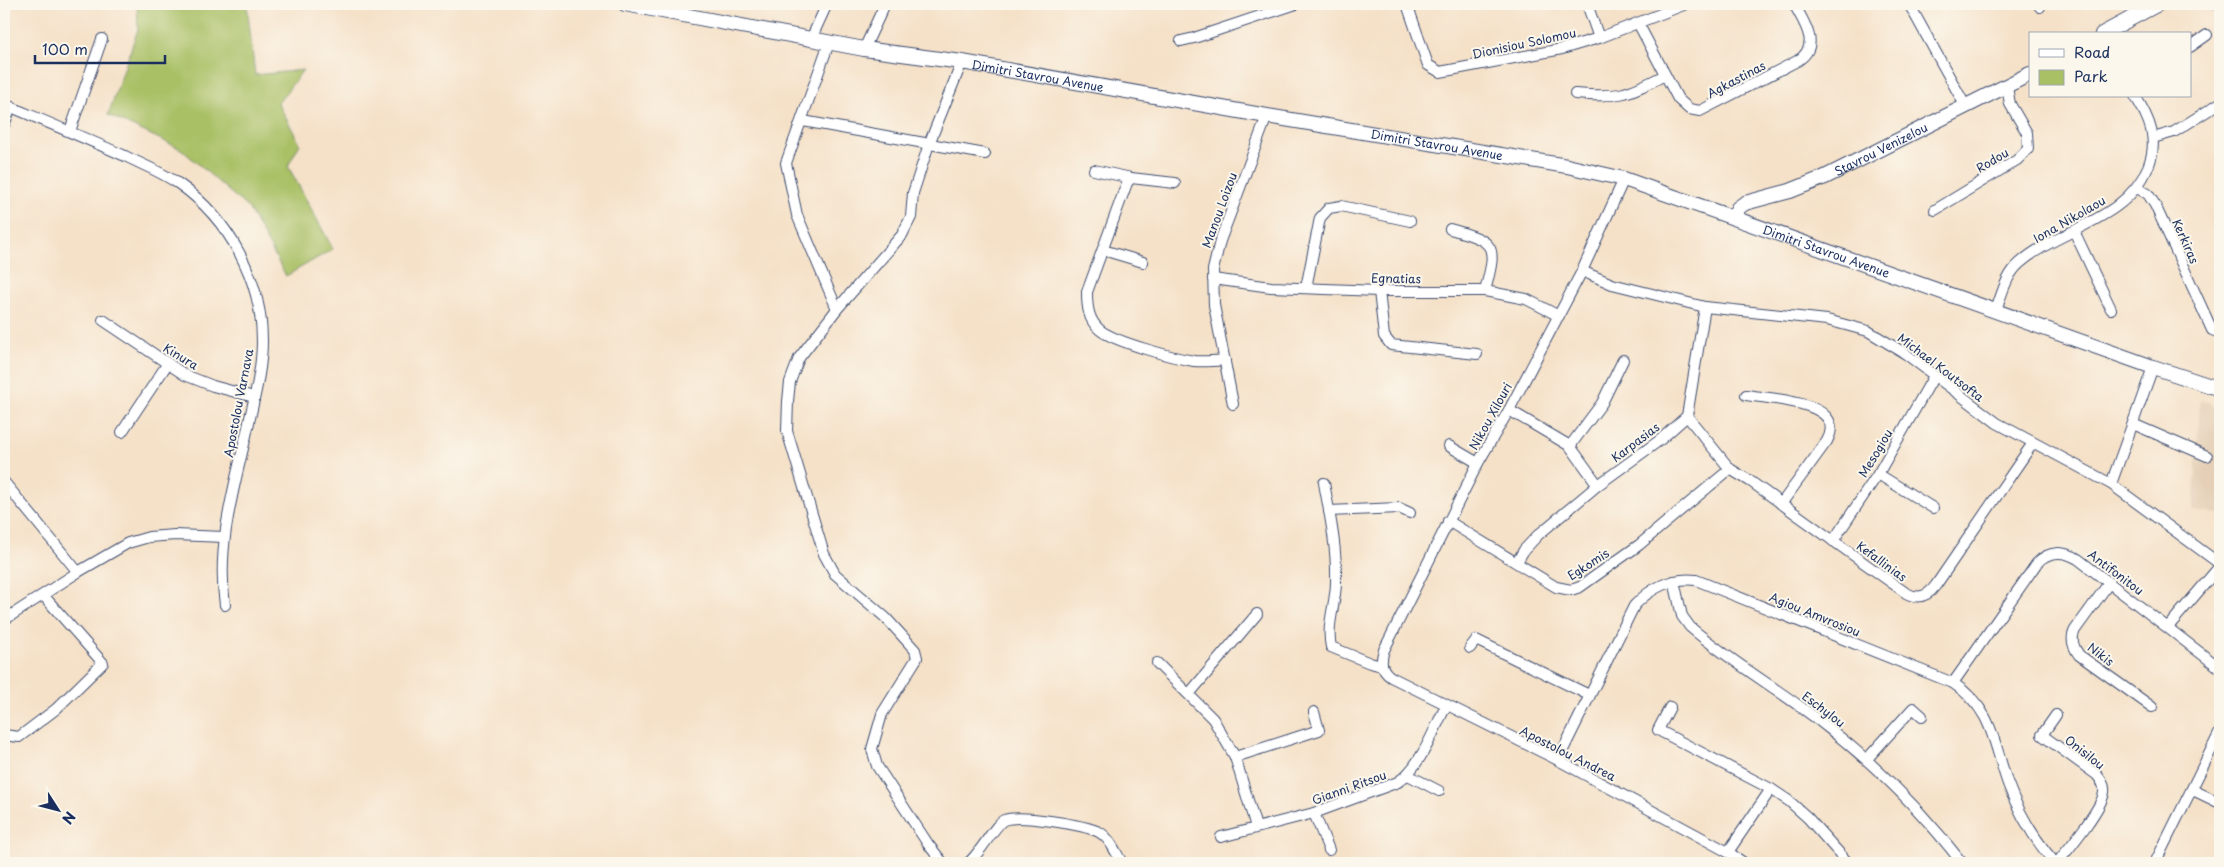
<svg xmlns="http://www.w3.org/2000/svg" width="2224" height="867" font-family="'Playpen Sans',sans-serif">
	<rect width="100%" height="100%" fill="#fbf7ec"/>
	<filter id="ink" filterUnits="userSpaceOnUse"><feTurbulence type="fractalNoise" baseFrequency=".02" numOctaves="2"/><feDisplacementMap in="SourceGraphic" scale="10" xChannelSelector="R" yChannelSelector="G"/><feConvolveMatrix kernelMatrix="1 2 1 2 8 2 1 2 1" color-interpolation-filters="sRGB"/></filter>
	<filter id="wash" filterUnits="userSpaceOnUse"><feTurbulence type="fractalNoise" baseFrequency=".0096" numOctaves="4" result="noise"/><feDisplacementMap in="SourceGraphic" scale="20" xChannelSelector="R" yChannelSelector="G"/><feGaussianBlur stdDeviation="1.12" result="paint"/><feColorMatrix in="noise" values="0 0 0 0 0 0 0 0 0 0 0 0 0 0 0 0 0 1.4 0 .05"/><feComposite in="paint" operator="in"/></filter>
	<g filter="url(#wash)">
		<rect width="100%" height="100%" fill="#f5e1c8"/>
		<path fill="#e5d0b7" d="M2200,401L2209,402L2220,410V514L2193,511Z"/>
		<path fill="#a9c065" stroke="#627862" d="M137,4H247L255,75L303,70L278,103L300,144L288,166L333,249L286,276L249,209L181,149L108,115L138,29Z"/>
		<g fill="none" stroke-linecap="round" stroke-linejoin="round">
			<path stroke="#5cc3da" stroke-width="2.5" d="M2201,4L2220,14"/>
		</g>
	</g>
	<g filter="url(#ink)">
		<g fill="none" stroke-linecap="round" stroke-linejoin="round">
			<defs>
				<g id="street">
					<path d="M1407,4L1428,65L1440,72L1562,49L1599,38L1686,4"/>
					<path d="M1587,4L1599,38"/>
					<path d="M1909,4L1966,107"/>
					<path d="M2038,4L2040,7"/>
					<path d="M1638,23L1678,99L1689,109L1700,111L1797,61C1822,46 1804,23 1794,4"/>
					<path d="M811,39L827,4"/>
					<path d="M1181,41L1194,38L1296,4"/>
					<path d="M829,43L786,163L797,215L837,309"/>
					<path d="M2190,47L2207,35"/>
					<path d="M864,49L885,4"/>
					<path d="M1575,94C1619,98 1626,95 1665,75"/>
					<path d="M4,104C44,121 85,138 125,156C143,165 162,172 179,184C229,219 262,280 262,341C262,370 254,399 248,427C235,485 216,544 225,605"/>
					<path d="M803,121L985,154"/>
					<path d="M4,125L11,107"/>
					<path d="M70,131L102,39"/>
					<path d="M2153,138L2174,132L2220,103"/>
					<path d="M1094,170L1131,178L1175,183"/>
					<path d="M1131,178L1127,183L1087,292C1087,306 1088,320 1100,330C1115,342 1174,358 1194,361C1205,362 1214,361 1225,360"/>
					<path d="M1624,179L1582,271L1509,410L1478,463L1384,650C1380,662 1381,670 1391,677L1558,760L1728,852L1744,863"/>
					<path d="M2137,188L2148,194L2155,205L2212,330L2220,333"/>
					<path d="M1935,210L2017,160L2028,149L2027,133L2010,104L2007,87"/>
					<path d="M1450,229C1497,242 1497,245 1485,291"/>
					<path d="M2074,231L2111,309"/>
					<path d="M1103,250L1143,262"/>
					<path d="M1582,271L1612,284L1705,307L1827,320L1868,331L1906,354L1997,423L2111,484L2220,564"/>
					<path d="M1213,279L1271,287L1379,291H1485L1526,299L1559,316"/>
					<path d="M1306,288L1320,218L1329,208L1341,206L1410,221"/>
					<path d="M1379,291L1384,336L1391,345L1477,354"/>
					<path d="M1996,310C2002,294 2006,275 2020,263C2060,228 2126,221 2148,167C2159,141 2150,119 2135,96"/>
					<path d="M103,320L185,375L213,386L254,397"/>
					<path d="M1746,395C1769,399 1849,401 1827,441L1781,504"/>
					<path d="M1233,404L1214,305L1213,270L1220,241L1267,116"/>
					<path d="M1509,410L1570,446L1598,485"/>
					<path d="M1687,416L1730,469L1750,481L1906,593C1919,600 1928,596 1936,585L2033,443"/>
					<path d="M2133,424L2207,456"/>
					<path d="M122,432L168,363"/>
					<path d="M1449,446L1478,463"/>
					<path d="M1570,446L1602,403L1623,360"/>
					<path d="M1878,474L1933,508"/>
					<path d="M4,482L78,572"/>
					<path d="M1324,483C1330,516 1337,548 1336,582C1336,604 1326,624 1331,647L1370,663L1382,666"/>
					<path d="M2111,484L2153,367"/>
					<path d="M1329,511L1399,508L1410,513"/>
					<path d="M1448,521L1556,587L1571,590L1580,587L1639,545L1730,469"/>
					<path d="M1833,541L1878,474L1934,376"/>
					<path d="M1517,562L1524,550L1538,535L1598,485L1660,440L1687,416L1705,307"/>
					<path d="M1674,581L1682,616L1690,627C1730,661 1775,687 1817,719C1872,761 1920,808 1962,863"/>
					<path d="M2109,583L2075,630C2070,639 2073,647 2079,655L2152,707"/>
					<path d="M4,620L78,572L128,543L149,537L175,535L224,537"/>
					<path d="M2168,627L2220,566"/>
					<path d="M1470,648L1476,640L1589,695"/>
					<path d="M1157,663L1213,719L1235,757L1256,827"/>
					<path d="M1953,683L2037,563C2049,550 2064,551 2078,559L2220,668"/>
					<path d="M1189,694L1257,614"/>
					<path d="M1670,707L1658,730L1771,789L1789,801L1808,818L1848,863"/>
					<path d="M2056,715L2042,735L2097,775C2101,780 2105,785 2104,792C2103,807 2068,850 2057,863"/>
					<path d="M4,735L19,737L56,709L103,663L43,595"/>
					<path d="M1235,757L1319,730L1314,712"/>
					<path d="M1867,759L1913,708L1922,716"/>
					<path d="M1558,760L1634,606C1650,588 1672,577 1696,580L1953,683C1994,710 1993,743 2008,784C2019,814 2035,840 2055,863"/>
					<path d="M1408,775L1439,791"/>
					<path d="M2193,790L2220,803"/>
					<path d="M1314,813L1329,850"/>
					<path d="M1221,837L1314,813L1398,782C1422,765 1433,731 1446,706"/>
					<path d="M1728,852L1771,789"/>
					<path d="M943,863L928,844L877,766L872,749L882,714L917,658L915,650L886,618L835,574L824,554L787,431L788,401L790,382L799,358L837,309L902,235L911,217L913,193L929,144L962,62"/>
					<path d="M968,863C980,854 996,823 1004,820C1020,814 1084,825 1099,832C1110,838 1116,853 1122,863"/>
					<path d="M2155,863L2220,732"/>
				</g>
				<g id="secondary">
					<path id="s1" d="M625,4L864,49L962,62L1267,116L1567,166L1624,179L2153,367L2220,389"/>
					<path d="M2102,34L2158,4"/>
					<path id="s2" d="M1734,218L1738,208L1745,203L1790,191L1825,177L2030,74"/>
				</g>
			</defs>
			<use href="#street" stroke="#3c4a6e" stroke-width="12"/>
			<use href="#secondary" stroke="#3c4a6e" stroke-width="16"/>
			<use href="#street" stroke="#fff" stroke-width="10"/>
			<use href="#secondary" stroke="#fff" stroke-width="14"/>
		</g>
	</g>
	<g text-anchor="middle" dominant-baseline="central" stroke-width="4" stroke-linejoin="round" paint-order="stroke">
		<g font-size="12" fill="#1b2f5e" stroke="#fbf7ec">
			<text transform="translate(1524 43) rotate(-12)">Dionisiou Solomou</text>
			<text stroke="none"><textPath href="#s1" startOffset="419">Dimitri Stavrou Avenue</textPath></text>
			<text transform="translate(1736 79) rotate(-28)">Agkastinas</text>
			<text stroke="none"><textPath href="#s1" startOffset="824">Dimitri Stavrou Avenue</textPath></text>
			<text stroke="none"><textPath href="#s2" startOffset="166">Stavrou Venizelou</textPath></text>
			<text transform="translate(1992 160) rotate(-31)">Rodou</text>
			<text transform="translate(1219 210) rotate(-70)">Manou Loizou</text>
			<text transform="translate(2069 219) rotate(-30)">Iona Nikolaou</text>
			<text transform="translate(2186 241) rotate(66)">Kerkiras</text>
			<text stroke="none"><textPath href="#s1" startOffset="1229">Dimitri Stavrou Avenue</textPath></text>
			<text transform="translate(1396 278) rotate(1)">Egnatias</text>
			<text transform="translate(181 356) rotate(31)">Kinura</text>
			<text transform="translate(1941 367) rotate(37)">Michael Koutsofta</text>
			<text transform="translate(238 403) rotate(-79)">Apostolou Varnava</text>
			<text transform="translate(1490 416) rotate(-61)">Nikou Xilouri</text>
			<text transform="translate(1635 442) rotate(-37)">Karpasias</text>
			<text transform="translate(1875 453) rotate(-59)">Mesogiou</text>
			<text transform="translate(1882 561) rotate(36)">Kefallinias</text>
			<text transform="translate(1588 564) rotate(-33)">Egkomis</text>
			<text transform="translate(2116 572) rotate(37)">Antifonitou</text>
			<text transform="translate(1815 614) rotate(22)">Agiou Amvrosiou</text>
			<text transform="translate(2101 654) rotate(37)">Nikis</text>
			<text transform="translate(1824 709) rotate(37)">Eschylou</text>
			<text transform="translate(2085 752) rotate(38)">Onisilou</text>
			<text transform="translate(1568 753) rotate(27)">Apostolou Andrea</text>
			<text transform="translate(1349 787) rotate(-20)">Gianni Ritsou</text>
		</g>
	</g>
	<rect width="2224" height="867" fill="none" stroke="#fbf7ec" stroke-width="20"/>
	<rect x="2029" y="32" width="162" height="65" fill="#fbf7ec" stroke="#a1a7b3"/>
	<rect x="2039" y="49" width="25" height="8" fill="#ffffff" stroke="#a1a7b3"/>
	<text x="2074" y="58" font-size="15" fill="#1b2f5e">Road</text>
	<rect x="2039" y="70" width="25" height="15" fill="#a9c065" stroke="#a1a7b3"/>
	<text x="2074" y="82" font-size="15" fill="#1b2f5e">Park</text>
	<g transform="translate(58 810) rotate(126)" stroke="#fbf7ec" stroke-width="4" paint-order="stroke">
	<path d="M0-4L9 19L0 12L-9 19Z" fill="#1b2f5e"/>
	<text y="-8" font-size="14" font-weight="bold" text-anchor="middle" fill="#1b2f5e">N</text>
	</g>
	<path d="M35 55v8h130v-8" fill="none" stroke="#1b2f5e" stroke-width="2.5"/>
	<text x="42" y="55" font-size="15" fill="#1b2f5e" stroke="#fbf7ec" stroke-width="4" paint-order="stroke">100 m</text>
</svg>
